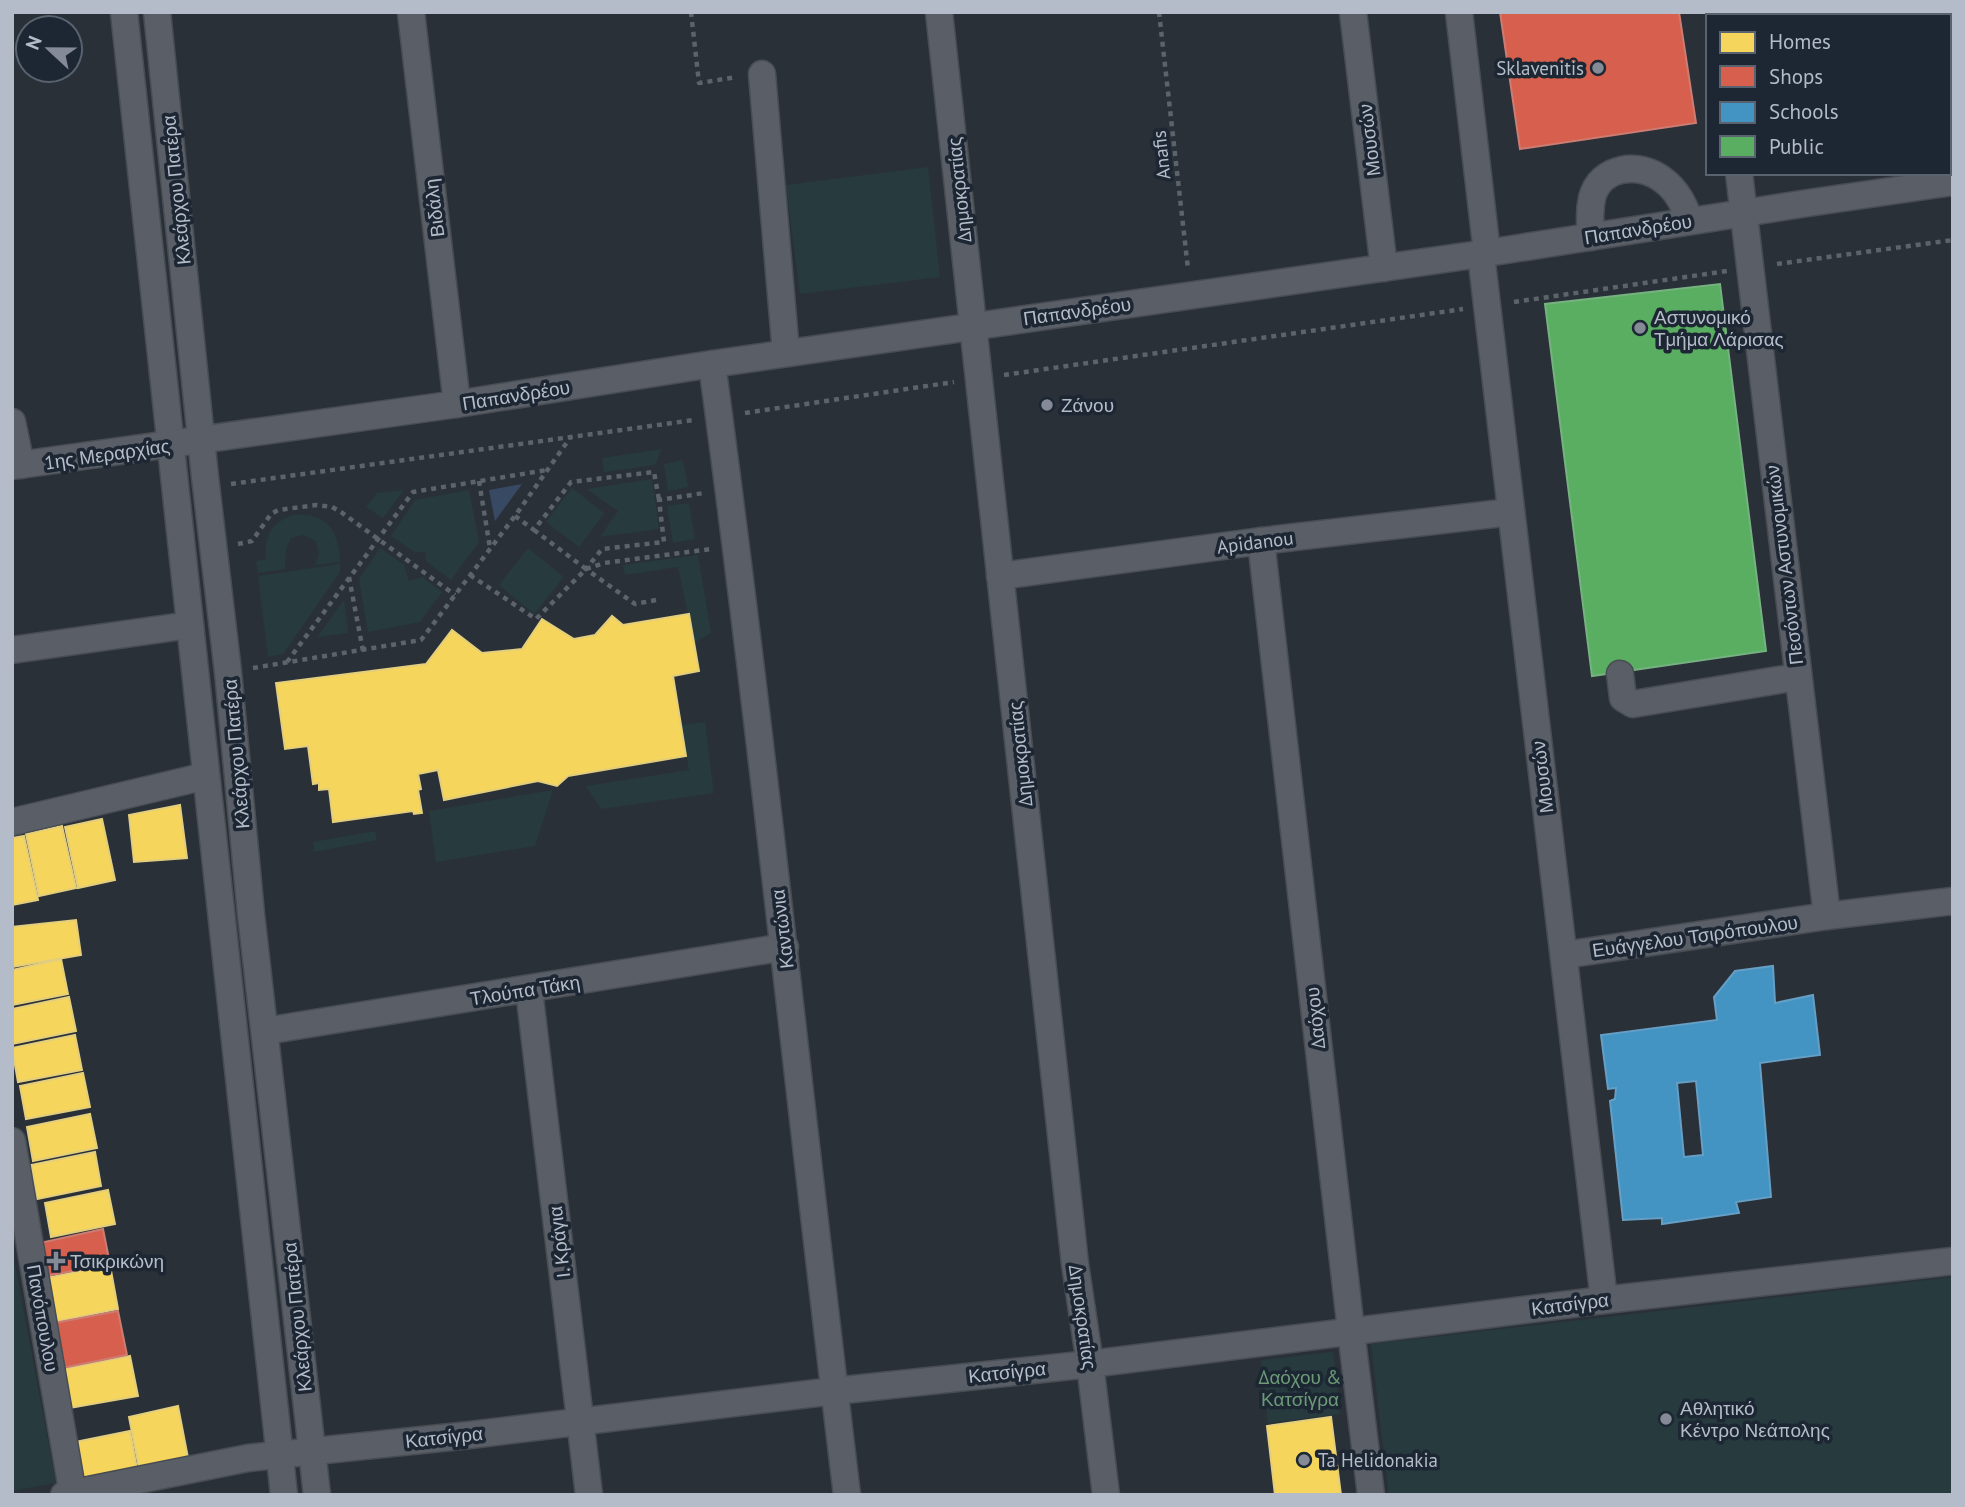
<svg xmlns="http://www.w3.org/2000/svg" width="1965" height="1507" font-family="'PT Sans',sans-serif">
	<rect width="100%" height="100%" fill="#2a3038"/>
	<g fill="#273a3e">
		<path d="M928,167L940,277L800,294L786,185Z"/>
		<path d="M662,449L655,465L604,472L602,458Z"/>
		<path d="M683,460L688,487L668,491L664,464Z"/>
		<path d="M652,479L659,529L600,537L618,511L587,489Z"/>
		<path d="M572,488L604,513L579,547L546,522Z"/>
		<path d="M404,490L383,518L366,507L377,493Z"/>
		<path d="M469,490L479,542L451,580L426,561L425,552H415L391,536L415,500Z"/>
		<path d="M689,503L695,539L673,543L667,506Z"/>
		<path d="M293,515C327,512 339,531 340,562L315,565L319,555L316,541L304,535L291,538L286,549L285,569L258,573L256,561L266,559C264,536 271,523 293,515Z"/>
		<path d="M380,548L404,565L409,581L422,577L442,592L420,622L368,632L359,579Z"/>
		<path d="M528,548L564,577L534,614L499,585Z"/>
		<path d="M698,555L711,633L694,643L678,567L625,575L623,565Z"/>
		<path d="M340,564V572L283,654L268,657L258,576Z"/>
		<path d="M344,600L348,633L317,637Z"/>
		<path d="M705,722L714,793L601,809L586,786L689,770L681,725Z"/>
		<path d="M553,790L535,846L436,862L429,811Z"/>
		<path d="M375,831L377,840L314,852L313,842Z"/>
		<path d="M12,1248L56,1483L12,1491Z"/>
		<path d="M1953,1277V1495H1389L1371,1344Z"/>
		<path d="M1333,1352L1340,1414L1268,1423L1261,1360Z"/>
	</g>
	<path fill="#384963" d="M522,484L495,521L489,490Z"/>
	<g fill="#f6d55c" stroke="#e2ce7d" stroke-width="2">
		<path d="M689,614L699,671L673,676L686,756L568,776L557,786L538,781L444,800L438,770L418,774L421,789L418,790L422,813L414,814L413,811L333,822L329,789L319,790V783L313,784L308,746L285,749L276,683L426,664L452,630L482,653L522,649L542,619L574,639L595,635L612,616L623,625Z"/>
		<path d="M180,805L187,858L134,862L129,815Z"/>
		<path d="M102,819L115,880L78,888L65,827Z"/>
		<path d="M62,826L76,888L39,896L26,834Z"/>
		<path d="M24,836L38,900L12,905V838Z"/>
		<path d="M76,920L81,955L12,967V927Z"/>
		<path d="M61,959L68,994L12,1005V970Z"/>
		<path d="M69,997L76,1031L12,1044V1009Z"/>
		<path d="M75,1035L82,1070L18,1082L12,1048Z"/>
		<path d="M83,1073L90,1107L26,1119L20,1086Z"/>
		<path d="M90,1114L97,1148L33,1161L27,1127Z"/>
		<path d="M95,1152L101,1186L37,1199L31,1165Z"/>
		<path d="M108,1190L115,1224L51,1237L45,1203Z"/>
		<path d="M110,1265L118,1309L54,1322L46,1278Z"/>
		<path d="M130,1356L138,1396L69,1408L63,1369Z"/>
		<path d="M178,1406L188,1458L139,1468L129,1417Z"/>
		<path d="M1331,1417L1341,1495H1275L1267,1426Z"/>
		<path d="M130,1431L137,1469L82,1479L75,1442Z"/>
	</g>
	<g fill="#d6604d" stroke="#cc7c72" stroke-width="2">
		<path d="M1500,12H1679L1696,123L1520,149Z"/>
		<path d="M103,1229L110,1264L46,1276L40,1243Z"/>
		<path d="M118,1311L127,1355L62,1368L54,1323Z"/>
	</g>
	<path fill="#4393c3" stroke="#659fc5" stroke-width="2" fill-rule="evenodd" d="M1773,966L1775,1003L1813,995L1820,1055L1760,1063L1771,1197L1736,1202L1739,1213L1662,1224V1218L1623,1220L1610,1101L1615,1099L1616,1088L1608,1089L1601,1035L1717,1020L1714,997L1735,971ZM1696,1081L1703,1155L1684,1157L1677,1083Z"/>
	<path fill="#5aae61" stroke="#75b280" stroke-width="2" d="M1720,284L1766,651L1592,676L1545,304Z"/>
	<g fill="none" stroke-linecap="round" stroke-linejoin="round">
		<defs>
			<g id="minor">
				<path d="M124,12L284,1495"/>
				<path d="M157,12L205,477L228,672L251,914L317,1495"/>
				<path d="M411,12L457,404"/>
				<path d="M939,12L1075,1264L1090,1364L1106,1495"/>
				<path d="M1353,12L1384,268"/>
				<path d="M1459,12L1487,253"/>
				<path d="M1722,12L1723,16"/>
				<path d="M1795,12L1796,16"/>
				<path d="M762,74L786,353"/>
				<path d="M1949,110L1953,113"/>
				<path d="M1739,173L1827,916"/>
				<path d="M1591,237C1590,224 1589,211 1592,198C1600,166 1640,161 1663,180C1677,190 1684,205 1690,221"/>
				<path d="M1481,254L1604,1300"/>
				<path d="M712,364C763,740 801,1118 847,1495"/>
				<path d="M12,422L21,465"/>
				<path d="M12,466L457,404L712,364L1487,253L1808,203L1953,182"/>
				<path d="M1261,541L1351,1331L1371,1495"/>
				<path d="M1000,576L1261,541L1511,512"/>
				<path d="M12,650L190,625"/>
				<path d="M1620,674L1623,698L1633,704L1797,677"/>
				<path d="M12,822L206,776"/>
				<path d="M1564,955L1827,916L1953,901"/>
				<path d="M529,990L589,1495"/>
				<path d="M265,1031L785,947"/>
				<path d="M12,1141L73,1495"/>
				<path d="M64,1495L248,1458L470,1435L834,1391L1090,1364L1604,1300L1953,1261"/>
			</g>
		</defs>
		<use href="#minor" stroke="#484c53" stroke-width="29"/>
		<g stroke="#5d636a" stroke-width="4.5" stroke-dasharray="5 5" stroke-linecap="butt">
			<path d="M691,12L699,83L737,77"/>
			<path d="M1159,12L1188,269"/>
			<path d="M1777,264L1953,240"/>
			<path d="M1514,302L1727,271"/>
			<path d="M1004,375L1463,309"/>
			<path d="M745,413L954,382"/>
			<path d="M479,481L490,548"/>
			<path d="M231,484L694,420"/>
			<path d="M515,516L534,530L571,482L654,472L659,500"/>
			<path d="M534,530L586,569"/>
			<path d="M238,544L252,541L271,514L278,510L317,505L332,507L341,512L455,595"/>
			<path d="M470,575L536,619L586,569L604,563L711,549"/>
			<path d="M349,577L363,651"/>
			<path d="M656,600L635,604L586,569L602,549L664,542L659,500L704,493"/>
			<path d="M287,662L413,492L547,470"/>
			<path d="M253,668L421,640L515,516L570,438"/>
		</g>
		<use href="#minor" stroke="#5a5e66" stroke-width="26"/>
	</g>
	<g fill="#848b96" stroke="#1d2633" stroke-width="2.5">
		<circle cx="1598" cy="68" r="7"/>
		<circle cx="1640" cy="328" r="7"/>
		<circle cx="1047" cy="405" r="7"/>
		<path d="M52.5 1250.5h7v7h7v7h-7v7h-7v-7h-7v-7h7z"/>
		<circle cx="1666" cy="1419" r="7"/>
		<circle cx="1304" cy="1460" r="7"/>
	</g>
	<g text-anchor="middle" dominant-baseline="central" stroke-width="7" stroke-linejoin="round" paint-order="stroke">
		<g font-size="19" fill="#b4bcc9" stroke="#1d2633" text-anchor="start">
			<text x="1584" y="68" text-anchor="end">Sklavenitis</text>
			<text x="1654" y="317">Αστυνομικό<tspan x="1654" dy="22">Τμήμα Λάρισας</tspan></text>
			<text x="1061" y="405">Ζάνου</text>
			<text x="70" y="1261">Τσικρικώνη</text>
			<text x="1680" y="1408">Αθλητικό<tspan x="1680" dy="22">Κέντρο Νεάπολης</tspan></text>
			<text x="1318" y="1460">Ta Helidonakia</text>
		</g>
		<g font-size="19" fill="#b4bcc9" stroke="#1d2633">
			<text transform="translate(1369 140) rotate(-97)">Μουσών</text>
			<text transform="translate(1161 155) rotate(-96)">Anafis</text>
			<text transform="translate(176 190) rotate(-96)">Κλεάρχου Πατέρα</text>
			<text transform="translate(959 190) rotate(-96)">Δημοκρατίας</text>
			<text transform="translate(434 208) rotate(-97)">Βιδάλη</text>
			<text transform="translate(1638 229) rotate(-9)">Παπανδρέου</text>
			<text transform="translate(1077 311) rotate(-8)">Παπανδρέου</text>
			<text transform="translate(516 395) rotate(-9)">Παπανδρέου</text>
			<text transform="translate(107 454) rotate(-8)">1ης Μεραρχίας</text>
			<text transform="translate(1255 542) rotate(-7)">Apidanou</text>
			<text transform="translate(1784 565) rotate(-97)">Πεσόντων Αστυνομικών</text>
			<text transform="translate(236 754) rotate(-95)">Κλεάρχου Πατέρα</text>
			<text transform="translate(1020 754) rotate(-96)">Δημοκρατίας</text>
			<text transform="translate(1542 777) rotate(-97)">Μουσών</text>
			<text transform="translate(782 929) rotate(-97)">Καντώνια</text>
			<text transform="translate(1695 936) rotate(-8)">Ευάγγελου Τσιρόπουλου</text>
			<text transform="translate(525 990) rotate(-9)">Τλούπα Τάκη</text>
			<text transform="translate(1315 1018) rotate(-96)">Δαόχου</text>
			<text transform="translate(559 1242) rotate(-97)">Ι. Κράγια</text>
			<text transform="translate(1570 1304) rotate(-7)">Κατσίγρα</text>
			<text transform="translate(297 1317) rotate(-96)">Κλεάρχου Πατέρα</text>
			<text transform="translate(1083 1317) rotate(82)">Δημοκρατίας</text>
			<text transform="translate(43 1318) rotate(80)">Πανόπουλου</text>
			<text transform="translate(1007 1372) rotate(-6)">Κατσίγρα</text>
			<text transform="translate(444 1437) rotate(-6)">Κατσίγρα</text>
		</g>
		<g font-size="19" fill="#6b9a76" stroke="#1d2633">
			<text x="1300" y="1377">Δαόχου &amp;<tspan x="1300" dy="22">Κατσίγρα</tspan></text>
		</g>
	</g>
	<rect width="1965" height="1507" fill="none" stroke="#b4bcc9" stroke-width="28"/>
	<rect x="1706" y="14" width="245" height="161" fill="#1d2633" stroke="#59626f" stroke-width="2"/>
	<rect x="1720" y="32" width="35" height="21" fill="#f6d55c" stroke="#59626f" stroke-width="2"/>
	<text x="1769" y="49" font-size="21" fill="#b4bcc9">Homes</text>
	<rect x="1720" y="66" width="35" height="21" fill="#d6604d" stroke="#59626f" stroke-width="2"/>
	<text x="1769" y="84" font-size="21" fill="#b4bcc9">Shops</text>
	<rect x="1720" y="102" width="35" height="21" fill="#4393c3" stroke="#59626f" stroke-width="2"/>
	<text x="1769" y="119" font-size="21" fill="#b4bcc9">Schools</text>
	<rect x="1720" y="136" width="35" height="21" fill="#5aae61" stroke="#59626f" stroke-width="2"/>
	<text x="1769" y="154" font-size="21" fill="#b4bcc9">Public</text>
	<g transform="translate(49 49) rotate(292)"><circle r="33" fill="#1d2633" stroke="#59626f" stroke-width="2"/>
	<path d="M0-5L12 26L0 18L-12 26Z" fill="#848b96"/>
	<text y="-10" font-size="19" font-weight="bold" text-anchor="middle" fill="#b4bcc9">N</text>
	</g>
</svg>
